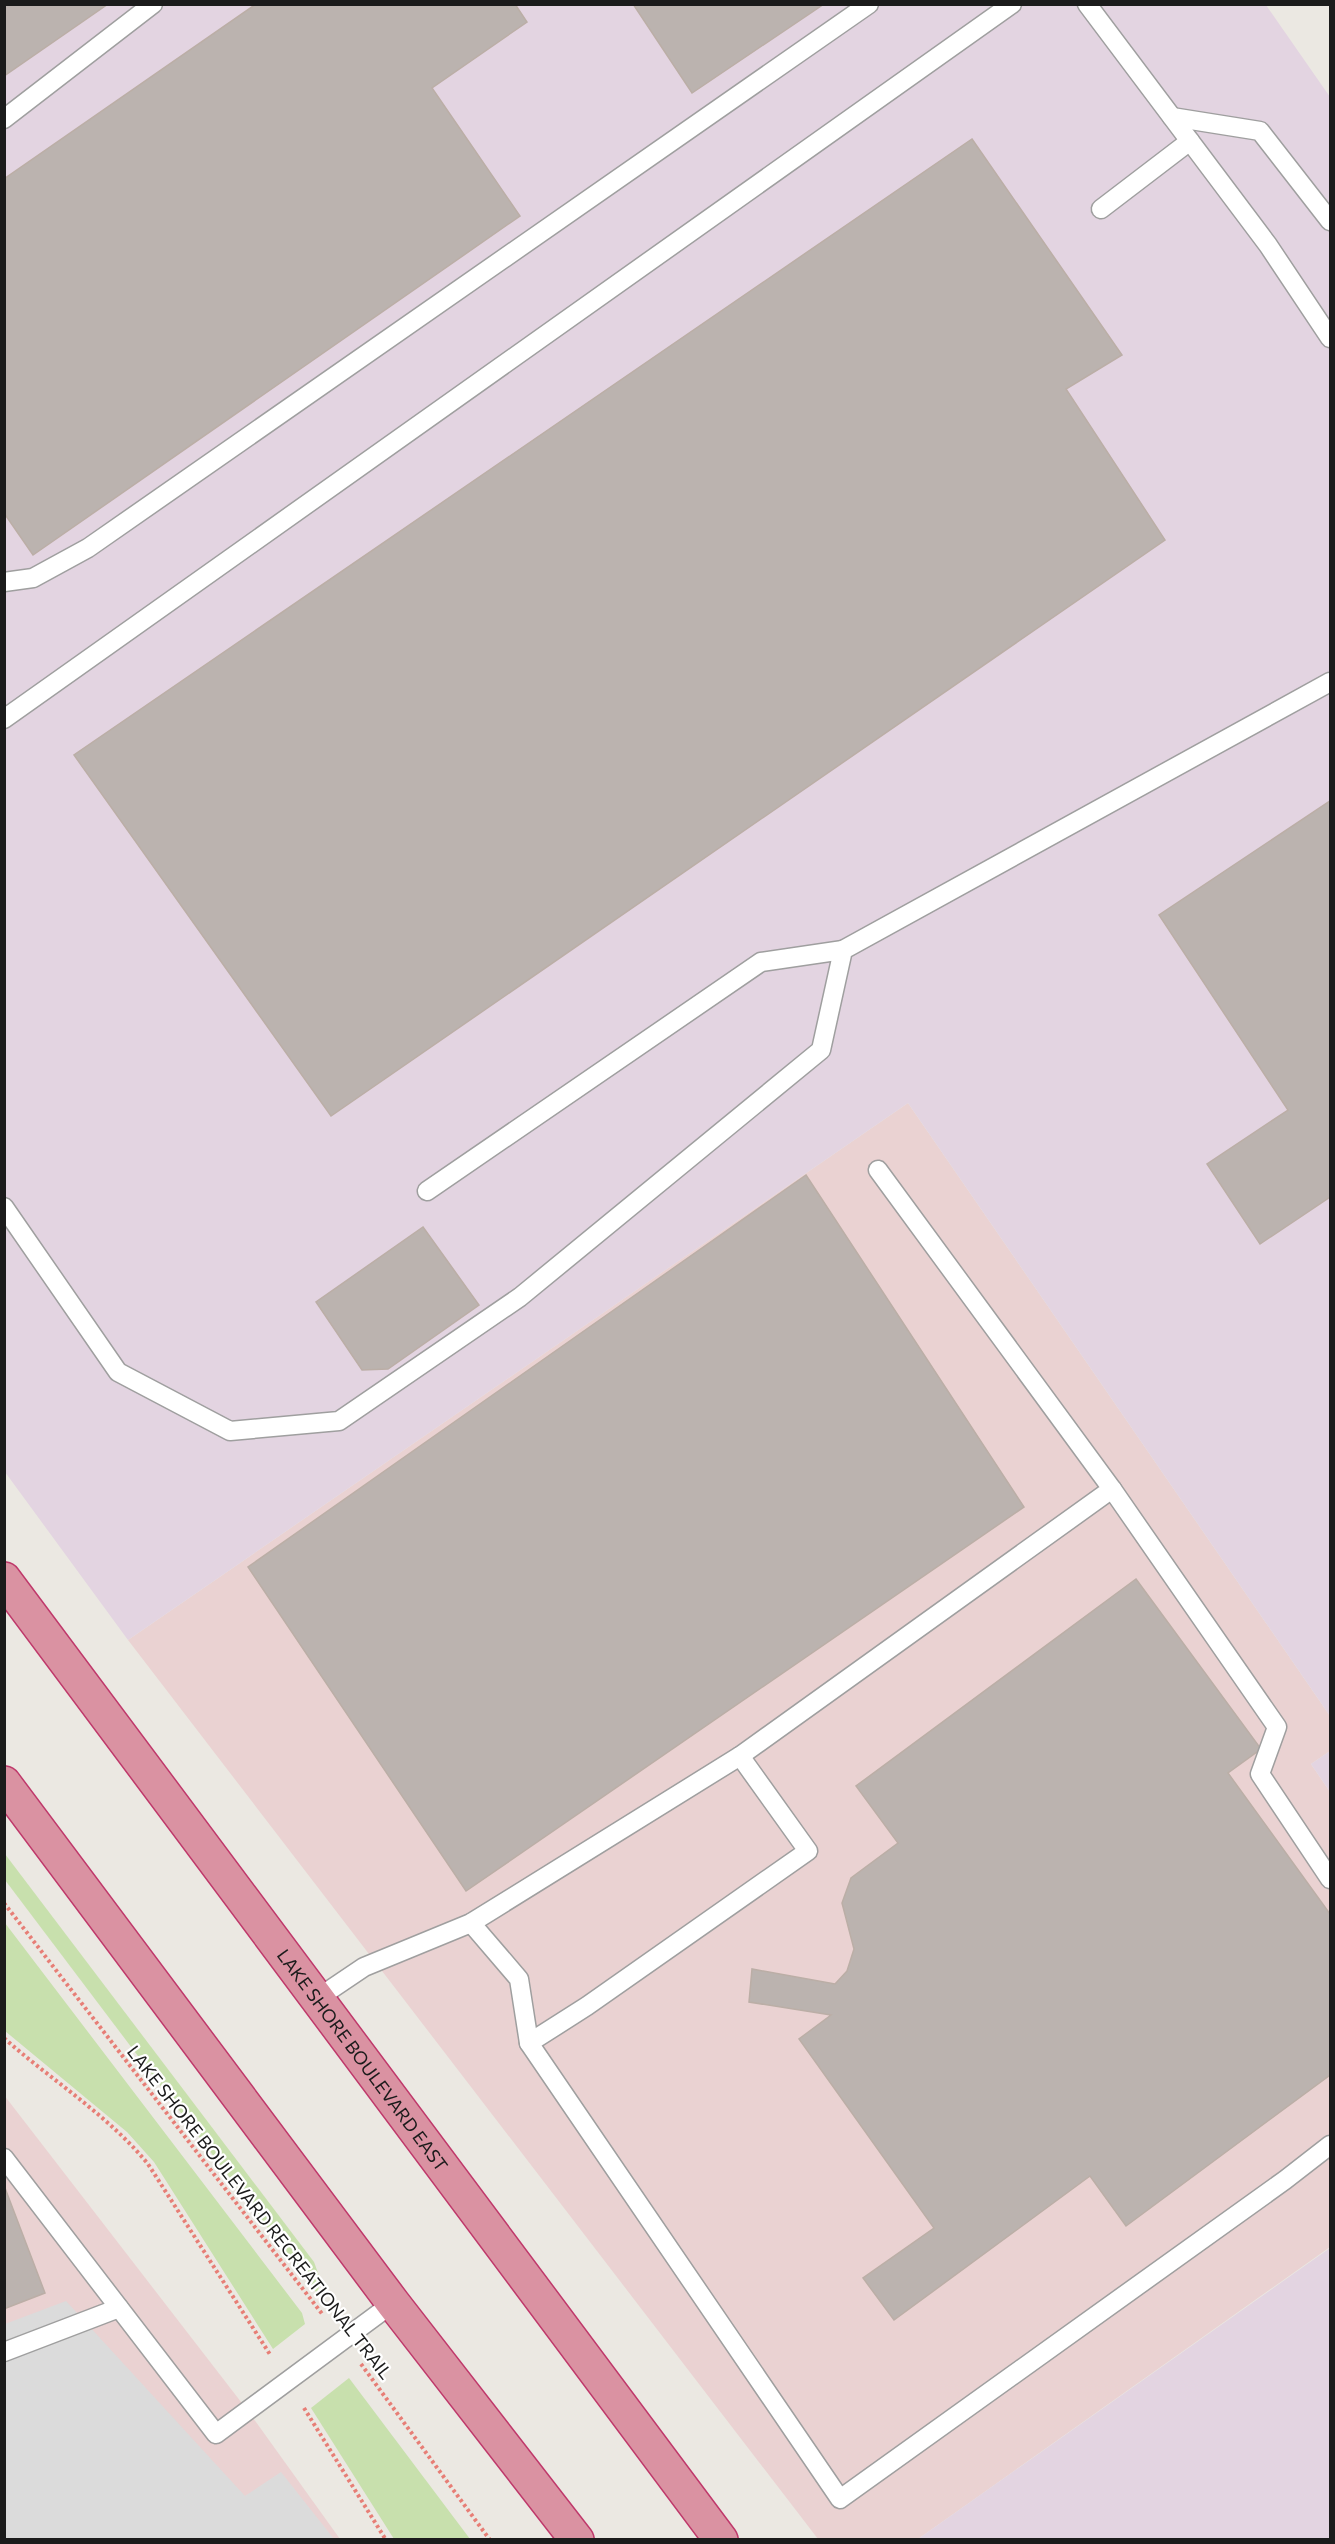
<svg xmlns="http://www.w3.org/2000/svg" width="1335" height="2544" font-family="Commissioner,sans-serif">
	<rect width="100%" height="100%" fill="#ebe8e2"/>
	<g fill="#ead2d2">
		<path d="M908,1103L1330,1716V1751L1311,1764L1330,1792V2247L918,2539H818L128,1640Z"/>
		<path d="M4,2095L248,2411L340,2539H5Z"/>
	</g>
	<g fill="#e3d4e1">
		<path d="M4,5H1266L1330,97V1716L908,1103L128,1640L5,1472Z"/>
		<path d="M1330,1751V1792L1311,1764Z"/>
		<path d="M1330,2248V2539H918Z"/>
	</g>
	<g fill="#c8e0ad">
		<path d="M5,1854L314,2262L321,2281L317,2293L5,1880Z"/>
		<path d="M5,1923L302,2313L305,2324L273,2349L154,2162L127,2132L5,2031Z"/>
		<path d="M349,2378L470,2539H394L311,2408Z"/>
	</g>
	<path fill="#dbdbdb" d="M66,2301L245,2496L281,2472L334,2539L5,2540V2324Z"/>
	<g fill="#bbb3af" stroke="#bbaea6" stroke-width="1.5">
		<path d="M4,4H108L4,76Z"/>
		<path d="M256,4H515L527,22L432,88L520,216L33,555L4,513V179Z"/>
		<path d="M633,4H824L692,93Z"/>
		<path d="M972,139L1122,355L1066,389L1165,540L331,1116L74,755Z"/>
		<path d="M1330,801V1197L1260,1244L1207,1164L1288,1110L1159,915Z"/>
		<path d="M806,1175L1024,1507L466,1891L248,1567Z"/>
		<path d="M423,1227L479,1305L388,1369L362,1370L316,1302Z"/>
		<path d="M1136,1579L1261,1749L1228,1773L1330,1914V2075L1126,2226L1090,2176L894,2320L863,2278L934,2228L799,2039L831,2015L749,2002L752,1969L835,1984L847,1971L854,1949L842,1903L851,1878L898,1843L856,1786Z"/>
		<path d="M5,2188L45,2293L4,2309V2188Z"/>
	</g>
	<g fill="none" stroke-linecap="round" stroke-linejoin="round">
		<defs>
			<g id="lane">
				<path d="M1087,4L1268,245L1330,338"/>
				<path d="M1172,117L1260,131L1330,221"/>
				<path d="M4,119L153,4"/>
				<path d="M1101,209L1190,141"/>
				<path d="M4,582L33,578L88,548L869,4"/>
				<path d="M4,719L1012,4"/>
				<path d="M427,1191L761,962L843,950"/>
				<path d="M4,1207L118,1372L230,1431L339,1421L520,1297L821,1050L843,950L1330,682"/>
				<path d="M1112,1489L1277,1727L1260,1774L1330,1879"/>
				<path d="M471,1923L519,1979L529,2043L840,2499L1285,2180L1330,2145"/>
				<path d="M318,1998L364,1967L471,1923L740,1756L1112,1489L878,1170"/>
				<path d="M529,2043L587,2006L808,1851L740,1756"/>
				<path d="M4,2158L216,2434L393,2303"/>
				<path d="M4,2352L119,2308"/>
			</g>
			<g id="highway">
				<path id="s1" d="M4,1579L721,2540"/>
				<path d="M4,1783L393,2303L577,2540"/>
			</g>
		</defs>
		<use href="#lane" stroke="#9f9f9f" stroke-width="21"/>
		<use href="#highway" stroke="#bf396b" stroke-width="36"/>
		<g stroke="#e77e76" stroke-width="4" stroke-dasharray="3 3" stroke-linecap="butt">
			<path d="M4,1903L323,2315"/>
			<path d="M4,2038C52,2081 107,2114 148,2164L271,2356"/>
			<path d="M361,2364L490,2540"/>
			<path d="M304,2408L386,2540"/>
		</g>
		<use href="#lane" stroke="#fff" stroke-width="18"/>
		<use href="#highway" stroke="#da92a2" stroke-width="33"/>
	</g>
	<g text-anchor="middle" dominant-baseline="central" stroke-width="4.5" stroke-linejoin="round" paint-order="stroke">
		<g font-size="18" fill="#1b1b1b" stroke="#fff">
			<text stroke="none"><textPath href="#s1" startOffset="600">LAKE SHORE BOULEVARD EAST</textPath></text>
			<text transform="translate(260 2212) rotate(52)">LAKE SHORE BOULEVARD RECREATIONAL TRAIL</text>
		</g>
	</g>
	<rect width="1335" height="2544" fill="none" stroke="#1b1b1b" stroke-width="12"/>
</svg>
